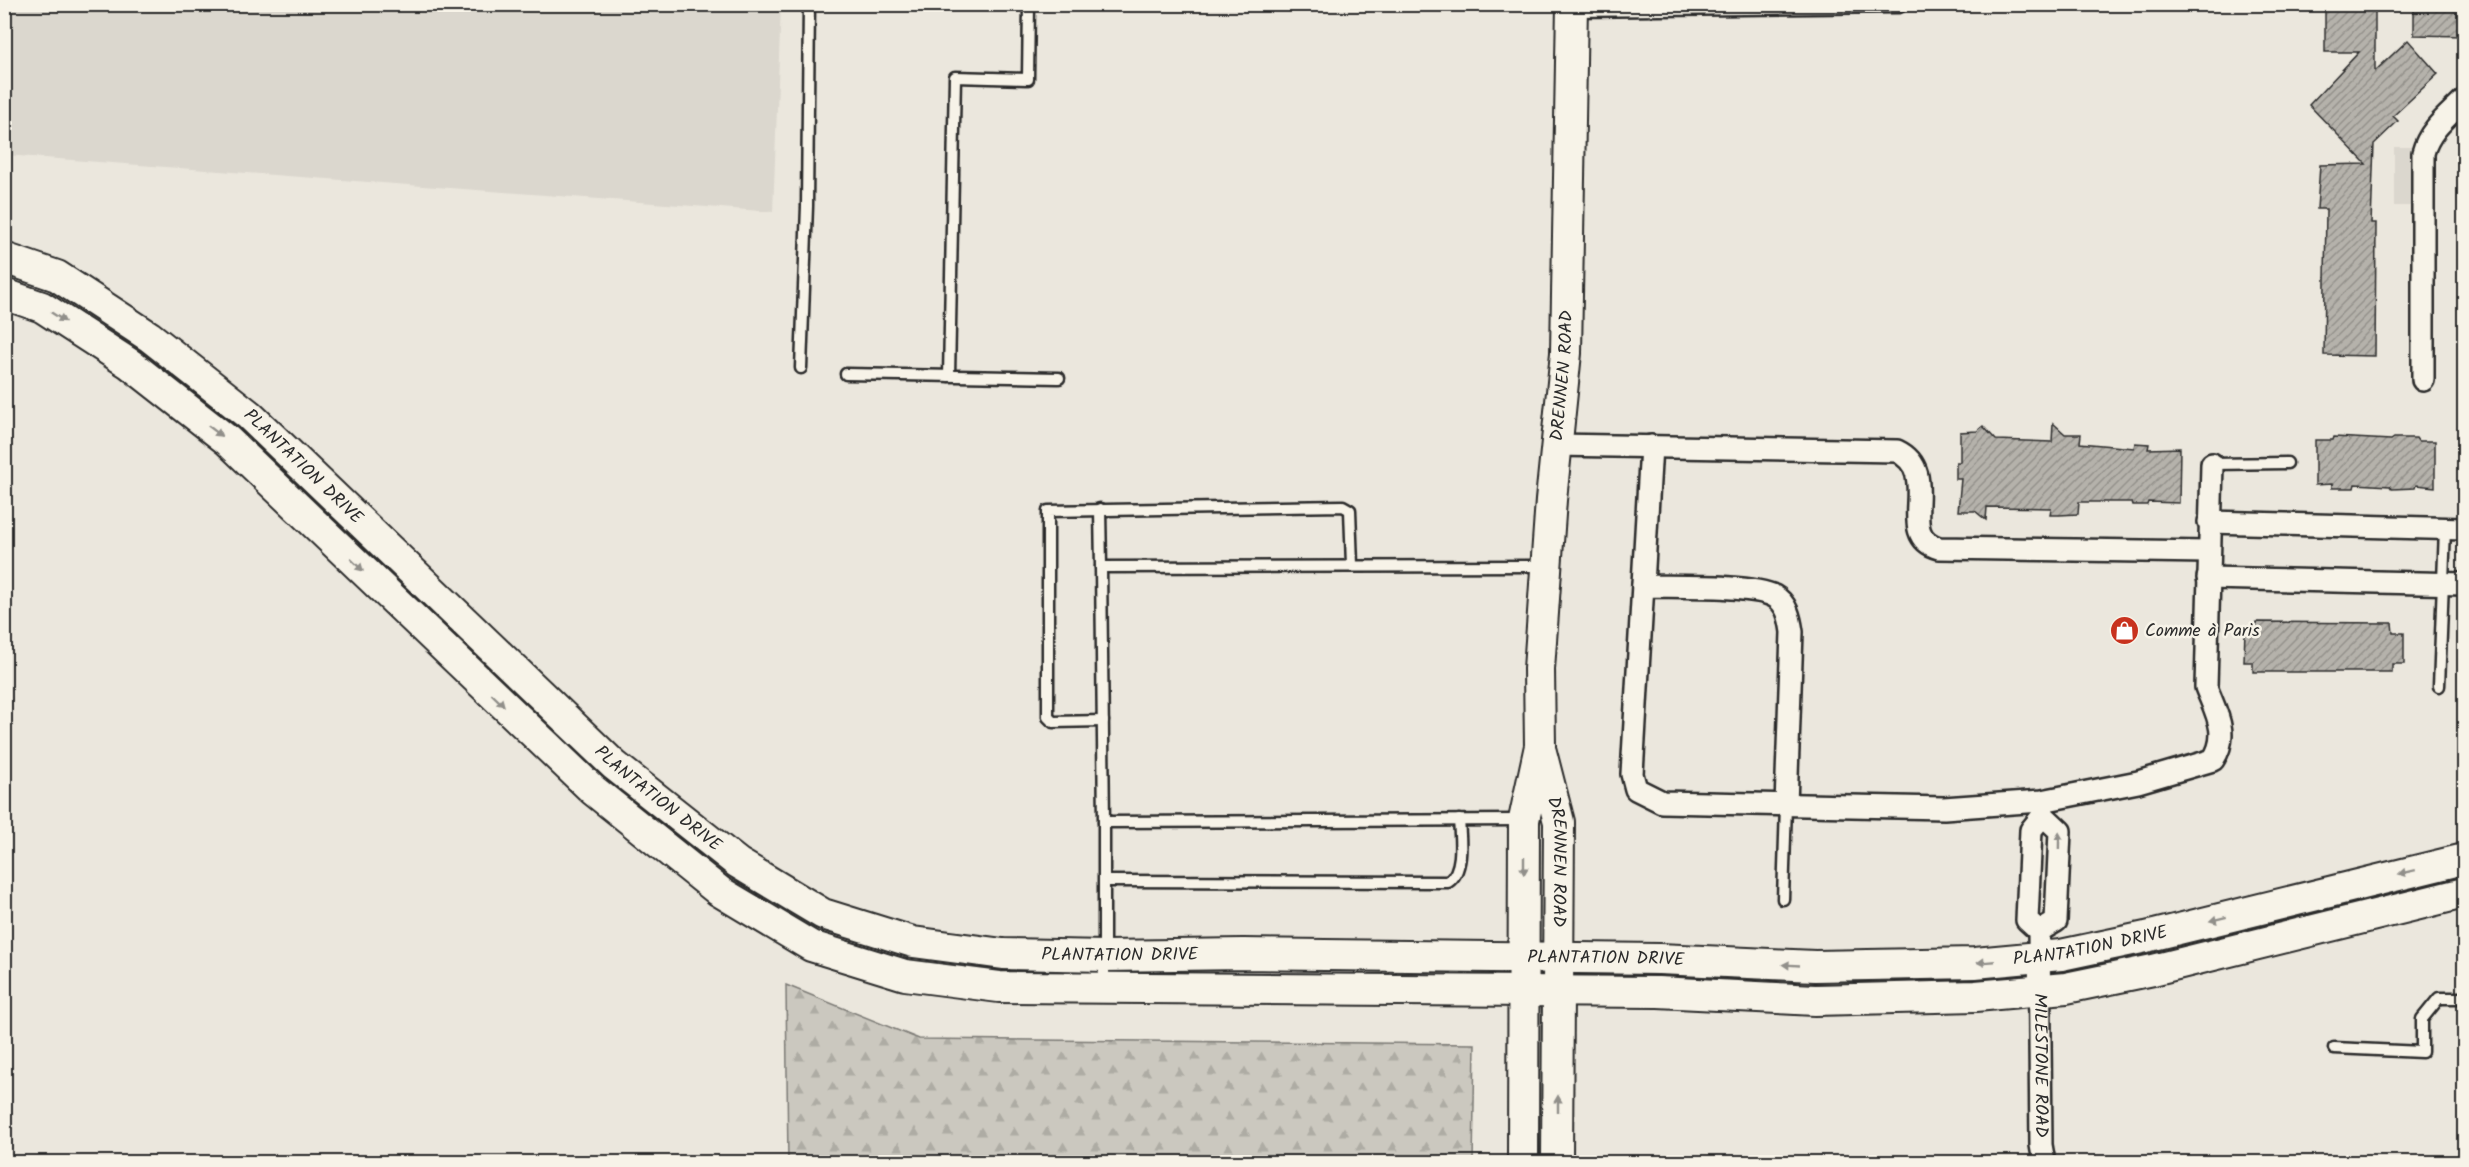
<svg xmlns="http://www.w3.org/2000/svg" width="2469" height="1167" font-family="Kalam,sans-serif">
	<defs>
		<pattern id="forest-firs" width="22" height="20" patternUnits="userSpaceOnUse" patternTransform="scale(1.5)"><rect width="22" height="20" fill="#cbc8bf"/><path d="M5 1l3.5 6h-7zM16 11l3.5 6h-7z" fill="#aeaca4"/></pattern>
		<pattern id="building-hatch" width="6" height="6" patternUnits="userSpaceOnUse" patternTransform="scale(1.5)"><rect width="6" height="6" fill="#b5b2ab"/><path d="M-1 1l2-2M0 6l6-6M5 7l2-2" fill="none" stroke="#93918b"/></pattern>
	</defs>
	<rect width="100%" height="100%" fill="#ebe7dd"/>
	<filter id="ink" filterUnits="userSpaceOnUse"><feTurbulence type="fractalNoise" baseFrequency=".0167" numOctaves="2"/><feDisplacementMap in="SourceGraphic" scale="12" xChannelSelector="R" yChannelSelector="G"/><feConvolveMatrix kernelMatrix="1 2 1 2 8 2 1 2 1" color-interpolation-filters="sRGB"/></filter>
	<g filter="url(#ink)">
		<g fill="#dbd7ce">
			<path d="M4,5H781L773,212L5,155Z"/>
			<path d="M2394,147H2412L2413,206H2394Z"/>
		</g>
		<path fill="url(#forest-firs)" stroke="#7b7a75" stroke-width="1.5" d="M786,985L919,1039L1475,1044L1473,1162H788Z"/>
		<g fill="url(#building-hatch)" stroke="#2b2b2b" stroke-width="1.5">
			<path d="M2325,4H2375V71L2408,40L2438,74L2393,116L2398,121L2374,144L2371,223H2376L2375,356L2324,355L2326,209H2317L2320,165L2366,164L2309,105L2359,52H2325Z"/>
			<path d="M2414,4H2463V36L2414,35Z"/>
			<path d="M2053,423L2065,434H2081L2080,443L2134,448L2135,443L2149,444L2148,449L2180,448L2179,503L2148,502L2147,505H2133L2132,502H2079L2078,514L2059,515H2050L2051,508L1987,507L1986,520L1975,511H1958L1961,479H1956V462H1960V432L1977,431L1983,426L1996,440L2052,442Z"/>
			<path d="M2334,437L2391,440L2394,438H2416L2418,441H2435V487L2416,485L2415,488L2392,489L2390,486L2355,484L2354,488H2332V484L2315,485V440H2333Z"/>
			<path d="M2256,622L2392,623L2393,633H2404V664H2392V672H2253V662H2244L2245,630H2255Z"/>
		</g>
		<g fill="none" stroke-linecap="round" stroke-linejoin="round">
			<defs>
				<g id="lane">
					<path d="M1575,11L1899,7L1904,4"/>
					<path d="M801,368L807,206L809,4"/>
					<path d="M846,374L1059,378"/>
					<path d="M949,376L955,77L1028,79L1029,4"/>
					<path d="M2212,464L2287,463"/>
					<path d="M1100,509L1101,567"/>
					<path d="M2439,686L2445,529"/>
					<path d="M1103,721L1053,722L1048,717V511L1343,506L1350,510L1352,565"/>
					<path d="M1104,822L1101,567L1545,566"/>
					<path d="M1105,881L1448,882C1465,871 1460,837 1459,820"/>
					<path d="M1783,899L1786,805"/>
					<path d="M1104,987V822L1521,820"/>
					<path d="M2334,1048L2422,1052V1019L2439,998H2464"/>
				</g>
				<g id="street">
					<path d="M2423,380V153C2429,130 2448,116 2464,100"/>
					<path d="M1556,445L1897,451C1943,473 1893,536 1939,548L2208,552"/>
					<path d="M1651,446L1632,774L1636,789L1662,802L1944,808L2042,801L2138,782L2213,760C2230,734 2216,713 2206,687L2212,464"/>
					<path d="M2209,522L2464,529"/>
					<path d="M2208,578L2464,584"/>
					<path d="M1643,586C1672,587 1752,584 1774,596C1787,603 1790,618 1792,632L1786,805"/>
					<path id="s1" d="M2043,815L2031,830L2027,920L2039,931L2041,1145L2044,1162"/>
					<path d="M2039,931L2056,921L2060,831L2043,815L2042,802"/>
				</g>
				<g id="secondary">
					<path id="s2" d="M4,258L57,276L150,337L249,415L614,765L738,863L823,914L913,942L1003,954L1105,956L1243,954L1659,959L1815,966L1975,963L2061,955L2146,937L2464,859"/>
					<path d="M4,294L42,307L130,364L227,440L593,790L719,891L811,946L905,975L999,987L1658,992L1815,1000L1976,996L2066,988L2153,970L2464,893"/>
					<path id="s3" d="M1541,752L1559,822L1557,1162"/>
					<path id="s4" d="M1523,1162L1524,820L1540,746L1539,669L1551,500L1566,353L1572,4"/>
				</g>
			</defs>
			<use href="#lane" stroke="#2b2b2b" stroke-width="15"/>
			<use href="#street" stroke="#2b2b2b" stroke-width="26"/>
			<use href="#secondary" stroke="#2b2b2b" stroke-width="34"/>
			<use href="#lane" stroke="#f7f3e8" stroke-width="10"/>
			<use href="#street" stroke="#f7f3e8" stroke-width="21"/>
			<use href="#secondary" stroke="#f7f3e8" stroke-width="30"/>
		</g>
		<defs><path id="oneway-solid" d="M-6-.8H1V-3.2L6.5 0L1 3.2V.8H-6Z" transform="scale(1.5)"/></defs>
		<g fill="#918f8a">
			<use href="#oneway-solid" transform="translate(58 317) rotate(33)"/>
			<use href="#oneway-solid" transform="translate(215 431) rotate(38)"/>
			<use href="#oneway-solid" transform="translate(357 565) rotate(44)"/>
			<use href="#oneway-solid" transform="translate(498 700) rotate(44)"/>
			<use href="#oneway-solid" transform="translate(2059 841) rotate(-89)"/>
			<use href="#oneway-solid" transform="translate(1524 866) rotate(90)"/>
			<use href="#oneway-solid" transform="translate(2407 872) rotate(167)"/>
			<use href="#oneway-solid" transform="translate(2218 919) rotate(166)"/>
			<use href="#oneway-solid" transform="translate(1986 962) rotate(175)"/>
			<use href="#oneway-solid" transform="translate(1791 965) rotate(-177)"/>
			<use href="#oneway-solid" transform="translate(1558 1104) rotate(-90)"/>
		</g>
	</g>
	<defs>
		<symbol id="shop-disc" viewBox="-11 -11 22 22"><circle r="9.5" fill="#c8321e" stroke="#f7f3e8"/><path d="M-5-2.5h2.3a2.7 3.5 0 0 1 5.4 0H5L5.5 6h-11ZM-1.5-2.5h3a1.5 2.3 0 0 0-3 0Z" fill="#fff"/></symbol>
	</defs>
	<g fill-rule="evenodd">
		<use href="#shop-disc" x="2108" y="614" width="33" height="33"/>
	</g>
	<g text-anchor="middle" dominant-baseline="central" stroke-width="5" stroke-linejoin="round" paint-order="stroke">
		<g font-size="18" fill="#2b2b2b" stroke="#f7f3e8">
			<text stroke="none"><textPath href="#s4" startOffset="789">DRENNEN ROAD</textPath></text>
			<text stroke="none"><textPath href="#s2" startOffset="368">PLANTATION DRIVE</textPath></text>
			<text stroke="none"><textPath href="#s2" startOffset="854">PLANTATION DRIVE</textPath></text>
			<text stroke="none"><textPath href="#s3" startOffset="112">DRENNEN ROAD</textPath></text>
			<text stroke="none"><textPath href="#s2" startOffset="2330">PLANTATION DRIVE</textPath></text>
			<text stroke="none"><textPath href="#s2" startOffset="1358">PLANTATION DRIVE</textPath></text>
			<text stroke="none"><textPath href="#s2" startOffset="1844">PLANTATION DRIVE</textPath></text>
			<text stroke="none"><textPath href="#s1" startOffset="260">MILESTONE ROAD</textPath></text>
		</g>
		<g font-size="18" fill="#2b2b2b" stroke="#f7f3e8" text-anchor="start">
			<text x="2145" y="631">Comme à Paris</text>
		</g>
	</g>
	<rect width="2469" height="1167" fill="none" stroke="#f7f3e8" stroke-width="24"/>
	<rect x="12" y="12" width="2445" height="1143" fill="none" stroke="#2b2b2b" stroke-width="2" filter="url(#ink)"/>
</svg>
